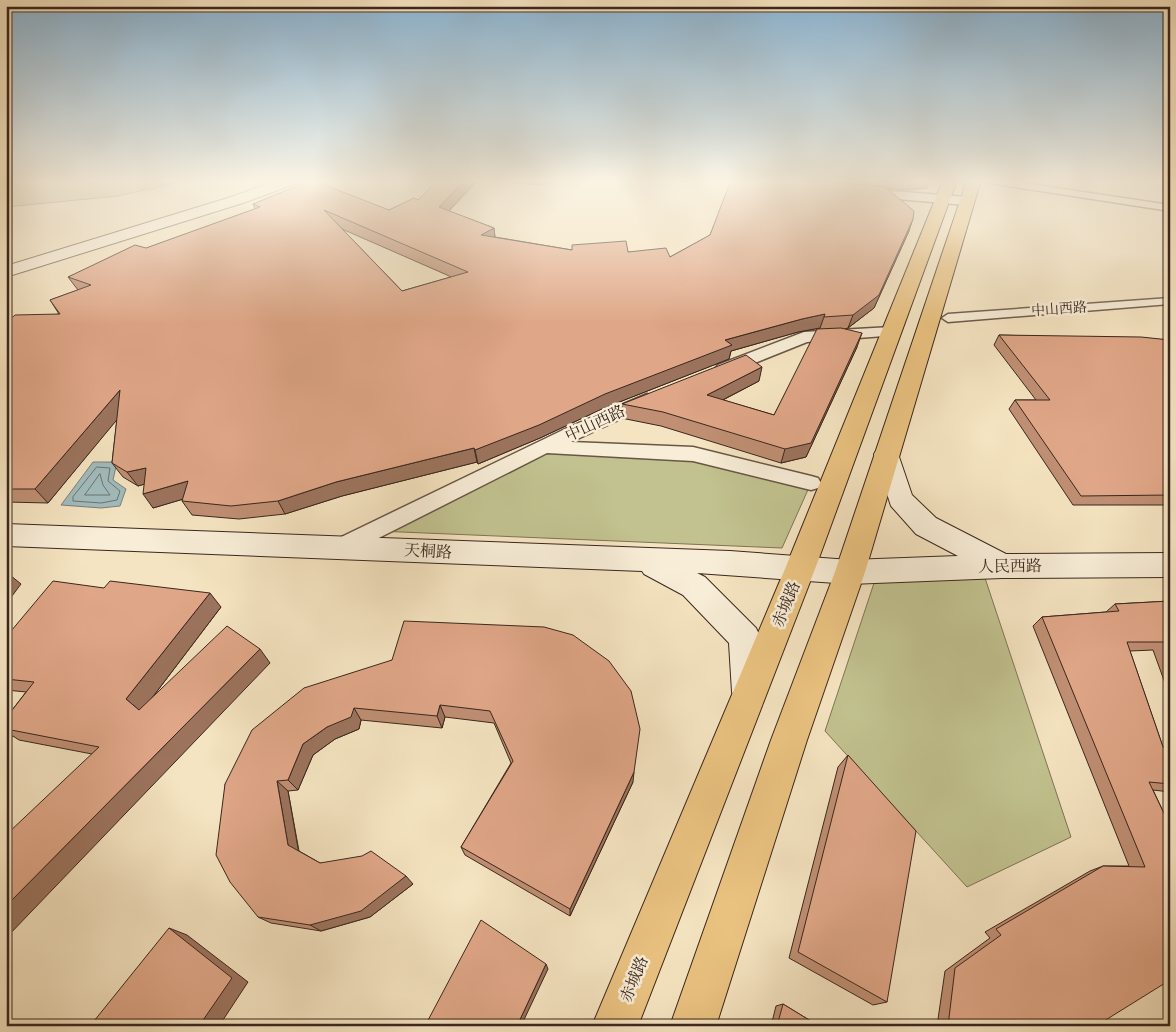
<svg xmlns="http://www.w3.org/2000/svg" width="1176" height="1032" font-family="'IM FELL French Canon','Noto Serif SC',serif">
	<rect width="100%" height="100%" fill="#f5e4c1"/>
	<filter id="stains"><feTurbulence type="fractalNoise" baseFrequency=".004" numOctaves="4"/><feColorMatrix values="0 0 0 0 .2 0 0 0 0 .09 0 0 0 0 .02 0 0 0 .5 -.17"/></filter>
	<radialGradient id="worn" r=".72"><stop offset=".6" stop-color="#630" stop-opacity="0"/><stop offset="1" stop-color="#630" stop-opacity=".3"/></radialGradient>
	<g fill="#c1c28f" stroke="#7e7456">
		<path d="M6,180H190L118,196L6,207Z"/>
		<path d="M546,447L693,454L811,483L782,548L377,531Z"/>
		<path d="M981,566L1071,837L967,887L825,731L878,571Z"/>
	</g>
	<path fill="#a1bcbd" stroke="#78807d" d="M93,462H117L113,480L126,489L120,506L101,508L61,505Z"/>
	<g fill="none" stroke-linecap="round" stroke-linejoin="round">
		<g stroke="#6e726e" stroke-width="1">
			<path d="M97,467L110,468L108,481L120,491L117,500L101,503L73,501V497Z"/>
			<path d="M100,474L103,485L110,495H85Z"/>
		</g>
		<defs>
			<g id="pedestrian">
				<path d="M985,180H1003L1170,205V211L989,183Z"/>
				<path d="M1170,298V304L948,322L942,318L948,314Z"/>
			</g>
			<g id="minor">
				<path d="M867,189L966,197L972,201L966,205L863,196L861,193Z"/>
				<path d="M891,327L897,329L899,332L897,335L807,342L730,373H718L715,369L718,365L804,332Z"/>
				<path d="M647,394L653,396L656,400L653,404L571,442L693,447L811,476L818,478L821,483L818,488L811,490L693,461L547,453L349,553L341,556L333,553L330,547L333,541L563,430Z"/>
			</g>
			<path id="tertiary" d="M279,180H299L297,183L243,203L6,277V266L231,197Z"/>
			<path id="secondary" d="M887,445L896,448L912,495L936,518L1006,554L1170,553V577L1002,578L850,584L697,573L705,577L756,628L761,638L766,692L761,703L749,708L737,703L732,692L729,643L683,595L644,574L642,571L6,546V524L730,551L850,560L958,556L916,534L891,506L874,454L878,448Z"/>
			<g id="primary">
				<path d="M943,180H957L815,569L638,1026H592L785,569Z"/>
				<path d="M967,180H981L865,572L807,740L716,1026H670L771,740L835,572Z"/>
			</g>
		</defs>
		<use href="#pedestrian" stroke="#695647" stroke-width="3"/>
		<use href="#minor" stroke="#695647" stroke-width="3"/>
		<use href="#tertiary" stroke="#695647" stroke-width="2"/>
		<use href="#secondary" stroke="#3a271e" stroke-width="2"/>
		<use href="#primary" stroke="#3a271e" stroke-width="2"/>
		<use href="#pedestrian" fill="#f8edd7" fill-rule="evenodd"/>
		<use href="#minor" fill="#f8edd7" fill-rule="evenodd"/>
		<use href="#tertiary" fill="#f8edd7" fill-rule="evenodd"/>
		<use href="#secondary" fill="#f8edd7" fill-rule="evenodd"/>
		<use href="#primary" fill="#eac280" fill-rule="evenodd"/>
	</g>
	<g fill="#c08f74" stroke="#3a271e" fill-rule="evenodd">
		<path d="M478,180L449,211L494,228L495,237L572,250L628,252L670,257L710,235L734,180H930L927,188L907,190L887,188L909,231L874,308L848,328L845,329L857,347L806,457L781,463L661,426L621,418L622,404L759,381L723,400L774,415L820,328L798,332L731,351L729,359L604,408L540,438L478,464L477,462L342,496L285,514L239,519L192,515L182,501L183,499L153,508L144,484L138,486L123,477L112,463L117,419L48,503L6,502V323L59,314L50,300L78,290L68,277L255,209L253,204L389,210ZM342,229L447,275L451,277L402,291Z"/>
		<path d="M513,180H549L544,185L513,183Z"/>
		<path d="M999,335L1170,340V505H1073L1009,409L1015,400H1036L994,345Z"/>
		<path d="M1170,601V697L1153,650L1130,651L1163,747L1170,749V792L1153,790L1170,826L1096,1026H937L945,971L990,938L985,932L1090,871L1103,866H1129L1033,626L1042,617L1106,612L1115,604Z"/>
		<path d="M221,607L155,694L270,663L92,754L19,740L13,736L6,744V718L26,692L6,690V637Z"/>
		<path d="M392,660L633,782L570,916L465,855L461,847L511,763L494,723L445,717L442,728L361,720L359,729L335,739L313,755L298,790L288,791L299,851L320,863L413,884L370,917L321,931L271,923L258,917L225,784Z"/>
		<path d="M848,755L887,1002L873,1005L789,958L838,767Z"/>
		<path d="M783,1004L819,1026H771L776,1006Z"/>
	</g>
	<g fill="#9c745e" stroke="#3a271e">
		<path d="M465,180H478L441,219L439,207Z"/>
		<path d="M544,180H549L544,185Z"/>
		<path d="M911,180H930L927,188L907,190Z"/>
		<path d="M913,219L909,231L874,308L848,328L853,315Z"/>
		<path d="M494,228L495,240L481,235Z"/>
		<path d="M825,314L820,328L798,332L731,351L729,359L604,408L540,438L478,464L475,450L725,340L802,319Z"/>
		<path d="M862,333L857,347L806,457L781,463L785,449Z"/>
		<path d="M762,367L759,381L705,409L707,395Z"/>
		<path d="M120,390L130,404L48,503L35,489Z"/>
		<path d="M474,448L477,462L342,496L285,514L278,501L336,482Z"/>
		<path d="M146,468L156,481L138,486L127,472Z"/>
		<path d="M188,481L197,495L153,508L143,494Z"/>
		<path d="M10,575L21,584L6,604V579Z"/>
		<path d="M210,593L221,607L142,711L139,710L126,699Z"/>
		<path d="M260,649L270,663L6,938V906Z"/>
		<path d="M440,705L445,717L442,728L437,716Z"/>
		<path d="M354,708L361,720L359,729L335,739L313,755L298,790L288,780L303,744Z"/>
		<path d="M6,733L13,736L6,744Z"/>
		<path d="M634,772L633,782L570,916V909Z"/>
		<path d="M277,781L288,791L299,854L288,845Z"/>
		<path d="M406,876L413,884L370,917L321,931L310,925Z"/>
		<path d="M169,928L187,935L248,982L219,1026H199Z"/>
		<path d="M546,964L548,969L521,1026H517Z"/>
	</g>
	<g fill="#dfa687" stroke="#3a271e" fill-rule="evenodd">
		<path d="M312,180L389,210L414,198L418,200L438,180H465L439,207L494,228L481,235L572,250V245L626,241L628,252L666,248L670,257L710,235L731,180H805L885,187L914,211L913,219L879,295L853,315L824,317L825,314L802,319L725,340L732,345L605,394L539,425L475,450L474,448L336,482L278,501L231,506L182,501L188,481L143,494L146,468L127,472L112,463L120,390L35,489H6V323L15,315L60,314L50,300L91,285L68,277L135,245L146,248L260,207L253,204ZM324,210L468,272L402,291Z"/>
		<path d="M841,328L862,333L811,443L785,449L663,412L622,404L746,355L762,367L707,395L774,415L817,329Z"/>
		<path d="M999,335L1141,337L1170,340V495L1081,496L1015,400H1050Z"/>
		<path d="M6,575H10L6,579Z"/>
		<path d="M53,581L104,588L110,581L210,593L126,699L139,710L227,626L260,649L6,906V835L99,747L6,729V718L34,682L6,679V637Z"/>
		<path d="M1170,601V654L1165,642H1127L1163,747L1170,749V784L1149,782L1170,826V980L1096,1026H948L955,968L1001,935L996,929L1103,866L1145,867L1042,617L1119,611L1115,604Z"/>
		<path d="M404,621L544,627L573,635L609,661L631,691L640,729L634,772L570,909L461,847L513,761L490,711L440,705L437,716L354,708L351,717L327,727L303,744L288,780L277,781L288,845L320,863L362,856L371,851L406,876L361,911L310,925L258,917L230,882L216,855L225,784L252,730L304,688L392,660Z"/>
		<path d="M848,755L916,831L887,1002L798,952Z"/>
		<path d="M481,920L546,964L517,1026H425Z"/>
		<path d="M169,928L232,978L199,1026H90Z"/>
		<path d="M783,1004L819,1026H777Z"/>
	</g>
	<linearGradient id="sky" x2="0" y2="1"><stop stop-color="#8bb7d7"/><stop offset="0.56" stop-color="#faf3e3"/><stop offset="1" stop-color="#faf3e3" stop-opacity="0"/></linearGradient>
	<rect width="1176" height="324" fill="url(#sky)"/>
	<g text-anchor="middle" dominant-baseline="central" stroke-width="5" stroke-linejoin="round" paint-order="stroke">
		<g font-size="14" fill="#3a271e" stroke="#f8edd7">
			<text transform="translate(1059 309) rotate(-4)">中山西路</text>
		</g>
		<g font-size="16" fill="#3a271e" stroke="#f8edd7">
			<text transform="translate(595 423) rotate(-25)">中山西路</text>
			<text transform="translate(428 551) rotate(3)">天桐路</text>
			<text transform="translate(1010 566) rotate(-1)">人民西路</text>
			<text transform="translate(786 604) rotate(-68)">赤城路</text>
			<text transform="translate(634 979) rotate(-68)">赤城路</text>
		</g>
	</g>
	<rect width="1176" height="1032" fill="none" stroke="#f5e4c1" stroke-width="25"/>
	<rect x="8" y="8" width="1161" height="1017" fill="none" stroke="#3a271e" stroke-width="2.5"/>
	<rect x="12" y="12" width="1151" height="1007" fill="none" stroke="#3a271e"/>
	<rect width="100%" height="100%" filter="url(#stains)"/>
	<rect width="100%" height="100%" fill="url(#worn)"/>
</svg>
